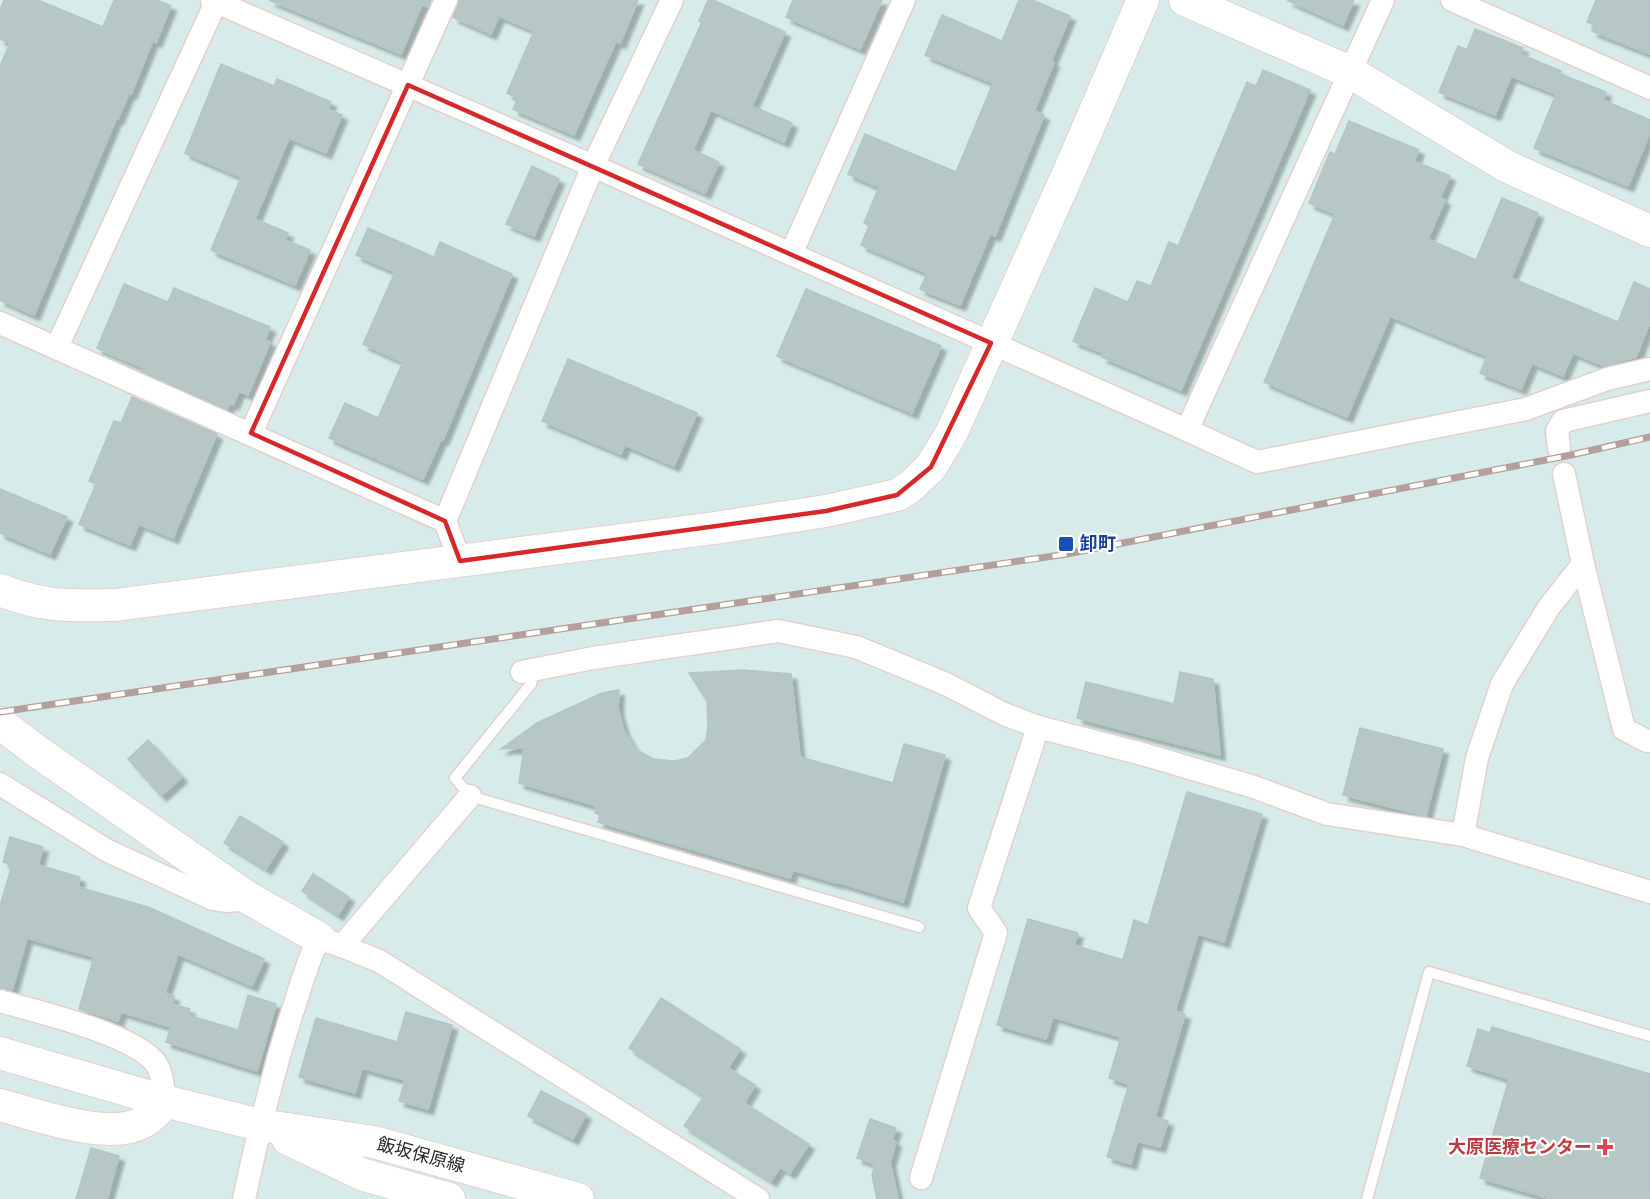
<svg xmlns="http://www.w3.org/2000/svg" width="1650" height="1199" font-family="Rubik,'Noto Sans JP',sans-serif">
	<defs>
		<filter id="shadow"><feDropShadow dx="5.5" dy="5.5" stdDeviation="1.5" flood-color="#0004"/></filter>
	</defs>
	<rect width="100%" height="100%" fill="#d7ecea"/>
	<g fill="#b7c7c6" stroke="#b1c7c7" stroke-width="1.5" filter="url(#shadow)">
		<path d="M4,0H38L103,27L114,0H157L171,6L156,42L153,40L131,94L129,93L118,119H116L34,315L0,300V66L10,43L0,39V10Z"/>
		<path d="M269,0H431L428,7L422,4L401,54Z"/>
		<path d="M459,0H638L620,43L616,41L574,135L513,109L518,98L507,93L534,31L499,16L491,34L453,17Z"/>
		<path d="M708,0H713L785,32L752,106L792,123L784,142L711,110L693,150L719,162L705,193L638,164L702,22L699,21Z"/>
		<path d="M793,0H882L860,49L786,17Z"/>
		<path d="M1019,0H1032L1070,16L1051,61L1054,62L1034,111L1044,115L995,236L990,234L960,305L920,289L927,273L861,245L869,226L864,223L879,187L848,174L865,134L956,172L993,83L925,55L942,15L1002,41Z"/>
		<path d="M1287,0H1354L1343,25Z"/>
		<path d="M1596,0H1650V54L1592,31L1595,25L1587,22Z"/>
		<path d="M1475,29L1523,48L1520,54L1561,71L1560,74L1606,92L1603,100L1650,120V132L1628,186L1534,148L1556,94L1511,76L1495,115L1439,92L1458,46L1467,50Z"/>
		<path d="M221,64L274,86L277,79L331,102L328,109L342,115L326,153L289,138L255,219L288,233L285,240L310,250L295,285L211,250L241,177L185,153Z"/>
		<path d="M1263,70L1310,90L1181,390L1102,357L1104,353L1073,341L1095,288L1128,302L1137,281L1151,286L1169,242L1178,246L1247,82L1256,86Z"/>
		<path d="M1349,121L1419,150L1414,161L1450,176L1440,198L1445,200L1428,239L1476,260L1502,198L1538,213L1511,278L1618,322L1634,282L1650,289V322L1636,357L1604,366L1573,353L1563,376L1532,363L1521,389L1480,373L1487,356L1390,316L1347,417L1264,382L1335,214L1309,203L1330,152L1335,154Z"/>
		<path d="M532,166L559,179L534,236L506,224Z"/>
		<path d="M368,228L434,257L440,242L512,274L443,440L441,439L423,479L329,438L345,403L378,418L403,362L363,344L395,272L356,255Z"/>
		<path d="M124,284L168,302L174,288L270,327L265,340L270,342L248,395L239,391L233,405L230,403L227,409L142,372L144,368L97,348Z"/>
		<path d="M806,289L941,346L912,413L777,356Z"/>
		<path d="M568,359L697,413L674,466L625,445L621,454L542,421Z"/>
		<path d="M132,397L217,434L173,538L139,524L130,545L79,524L96,484L89,481L114,421L121,423Z"/>
		<path d="M0,489L67,517L50,554L0,533Z"/>
		<path d="M744,670L791,674L800,757L893,783L904,744L945,755L903,902L837,882V883L793,870L790,878L598,822L600,815L595,813L597,806L519,783L524,748L501,749L537,723L602,693L619,690L618,709L624,731L635,749L653,759L675,761L688,758L706,740L708,727L707,701L689,673Z"/>
		<path d="M1180,672L1213,679L1220,755L1077,718L1086,682L1174,704Z"/>
		<path d="M1360,728L1443,749L1426,816L1343,795Z"/>
		<path d="M148,740L182,777L161,796L128,759Z"/>
		<path d="M1187,792L1262,814L1224,942L1198,934L1175,1011L1185,1014L1155,1117L1168,1121L1160,1147L1137,1141L1131,1164L1107,1157L1129,1084L1109,1078L1121,1037L1053,1017L1046,1039L997,1025L1028,919L1078,933L1074,945L1123,960L1134,920L1148,925Z"/>
		<path d="M240,816L283,842L266,869L224,843Z"/>
		<path d="M10,837L43,847L38,865L80,877L78,887L148,907L264,959L252,986L178,954L165,993L174,996L172,1004L190,1009L188,1015L238,1030L248,995L276,1004L257,1071L166,1042L171,1027L121,1012L118,1021L79,1009L94,957L27,938L12,990L0,988V906L12,865L3,862Z"/>
		<path d="M313,874L349,897L338,915L302,891Z"/>
		<path d="M661,998L740,1049L728,1068L755,1085L744,1103L809,1144L790,1173L780,1167L771,1181L684,1126L704,1096L629,1048Z"/>
		<path d="M406,1012L452,1025L428,1109L399,1101L405,1080L362,1068L355,1093L299,1077L316,1018L397,1042Z"/>
		<path d="M1492,1027L1650,1074V1199H1551L1480,1178L1509,1079L1467,1066L1478,1029L1490,1033Z"/>
		<path d="M541,1091L586,1114L573,1139L528,1116Z"/>
		<path d="M870,1119L896,1128L892,1140L896,1142L890,1162L898,1199H877L872,1175L875,1164L857,1158Z"/>
		<path d="M91,1148L119,1156L107,1199H76Z"/>
	</g>
	<g fill="none" stroke-linecap="round" stroke-linejoin="round">
		<defs>
			<g id="lane">
				<path d="M534,670L531,684L455,778L470,796L919,927"/>
				<path d="M1367,1199L1429,972L1650,1036"/>
			</g>
			<g id="street">
				<path d="M212,0L593,166L1187,430L1383,0"/>
				<path d="M1452,0L1650,88"/>
				<path d="M791,254L904,0"/>
				<path d="M0,323L445,521L460,561"/>
				<path d="M57,347L217,0"/>
				<path d="M1187,430L1257,462L1526,409L1607,379L1650,369"/>
				<path d="M251,433L446,0"/>
				<path d="M1559,448L1557,431L1563,421L1650,401"/>
				<path d="M1564,474L1583,564"/>
				<path d="M445,521L593,166L672,0"/>
				<path d="M522,672L593,658L778,631L856,647L946,684L1004,714L1038,727"/>
				<path d="M0,784L108,851L213,899L226,901L250,899"/>
				<path d="M1463,835L1477,758L1502,684L1549,607L1583,564L1624,729L1647,741H1650"/>
				<path d="M342,946L379,961L758,1199"/>
				<path d="M0,1001C38,1012 129,1033 154,1061C163,1072 163,1087 164,1101"/>
				<path d="M921,1178L996,933L979,908L1038,727L1146,755L1254,787L1327,814L1463,835L1650,892"/>
				<path d="M244,1199C258,1134 273,1070 294,1007C301,984 308,960 319,938L342,946L470,796"/>
			</g>
			<g id="secondary">
				<path d="M1185,0L1350,72L1508,167L1650,231"/>
				<path d="M0,590C43,607 69,606 115,605L715,528L826,511L897,495L910,487L931,467L952,432L1072,165L1143,0"/>
				<path d="M0,723L35,750L250,899L319,938"/>
				<path d="M0,1053L164,1101L260,1125L374,1142L578,1199"/>
				<path d="M0,1105C34,1114 108,1141 141,1123C152,1118 158,1110 164,1101"/>
				<path d="M288,1139L364,1175L449,1199"/>
			</g>
		</defs>
		<use href="#lane" stroke="#e3d0cd" stroke-width="13"/>
		<use href="#street" stroke="#e3d0cd" stroke-width="25"/>
		<use href="#secondary" stroke="#e3d0cd" stroke-width="34"/>
		<use href="#lane" stroke="#fff" stroke-width="10"/>
		<use href="#street" stroke="#fff" stroke-width="22"/>
		<use href="#secondary" stroke="#fff" stroke-width="32"/>
		<defs>
			<path id="rail" d="M0,712L1067,554L1571,455L1650,437"/>
		</defs>
		<use href="#rail" stroke="#b49f9a" stroke-width="7"/>
		<use href="#rail" stroke="#fff" stroke-width="4.5" stroke-dasharray="14" stroke-linecap="butt"/>
	</g>
	<path fill="none" stroke="#d62828" stroke-width="4.5" stroke-linejoin="round" d="M408,85L991,343L931,467L897,495L826,511L460,561L445,521L251,433Z"/>
	<rect fill="#1a4fb4" stroke="#fff" stroke-width="2" x="1058" y="536" width="16" height="16" rx="3"/>
	<path fill="#e0444e" stroke="#fff" stroke-width="2" d="M1602 1138h6v6h6v6h-6v6h-6v-6h-6v-6h6z"/>
	<g text-anchor="middle" dominant-baseline="central" stroke-width="4.5" stroke-linejoin="round" paint-order="stroke">
		<g font-size="18" font-weight="bold" fill="#164399" stroke="#fff" text-anchor="start">
			<text x="1080" y="544">卸町</text>
		</g>
		<g font-size="18" font-weight="bold" fill="#be3a42" stroke="#fff" text-anchor="end">
			<text x="1592" y="1147">大原医療センター</text>
		</g>
		<g font-size="18" fill="#282828" stroke="#fff">
			<text transform="translate(421 1155) rotate(15)">飯坂保原線</text>
		</g>
	</g>
</svg>
